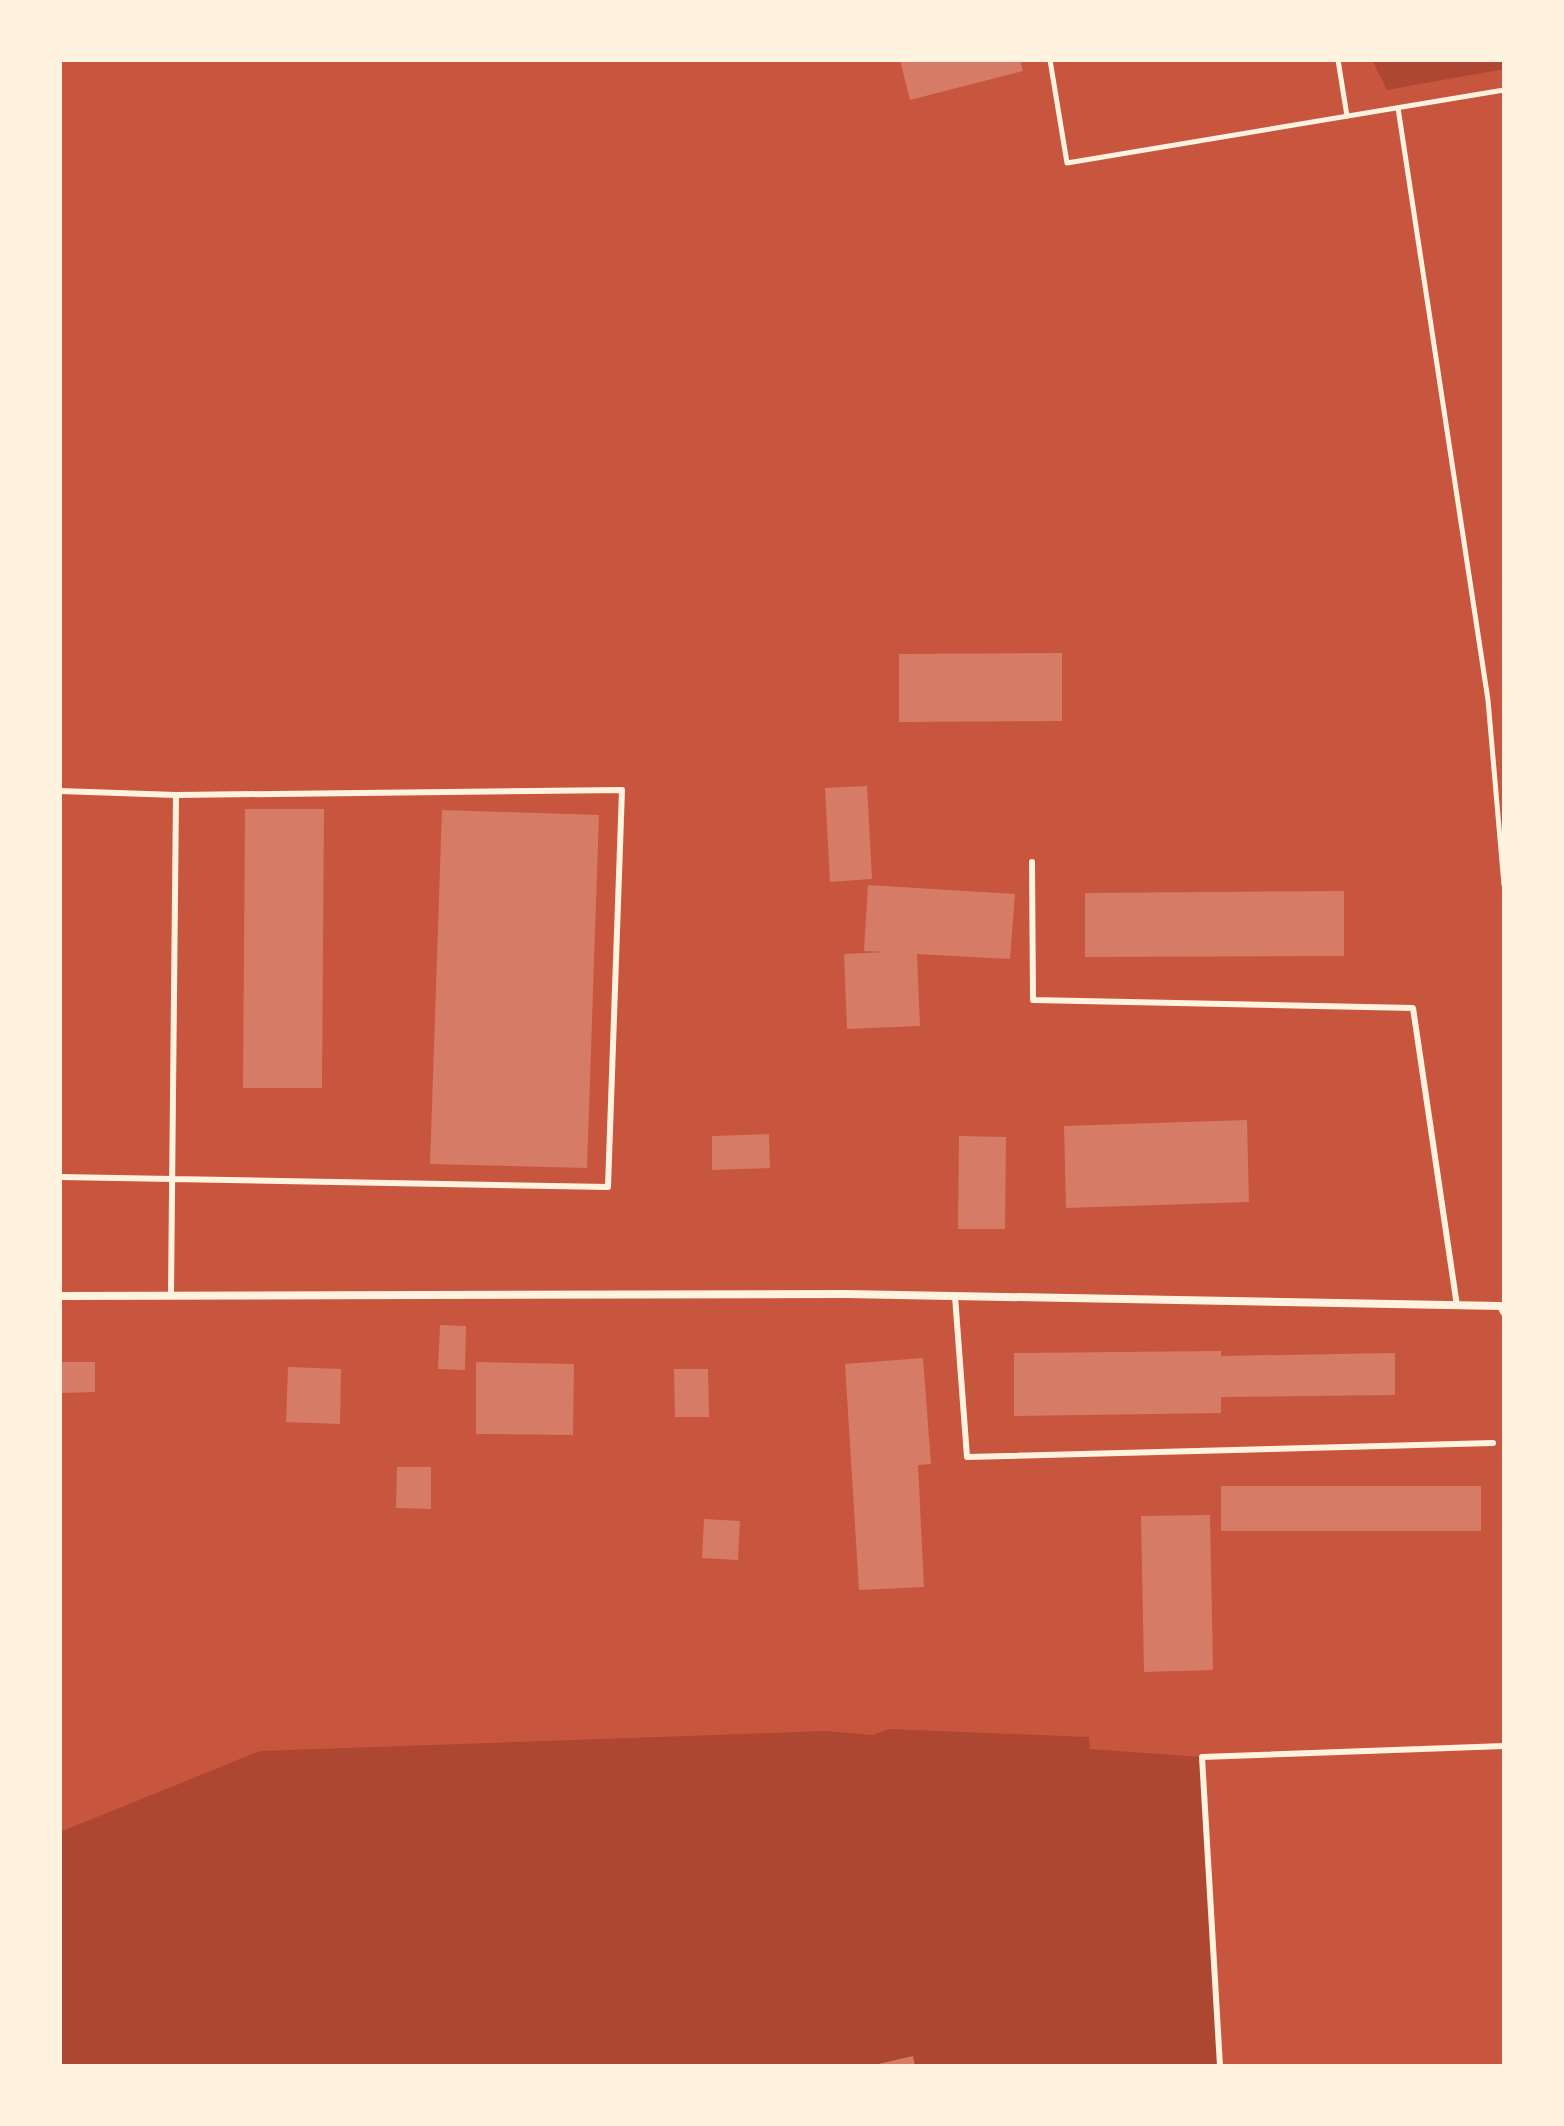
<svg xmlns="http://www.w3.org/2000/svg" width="1564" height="2126" font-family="Rubik,sans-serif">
	<rect width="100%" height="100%" fill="#c8553d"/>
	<g fill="#ae4732">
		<path d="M1372,60H1504V69L1387,90Z"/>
		<path d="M890,1729L1089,1737L1090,1749L1202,1757L1220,2066H60V1832L260,1751L826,1731L872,1735Z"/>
	</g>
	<g fill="#d67c66">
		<path d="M900,60H1020L1023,71L910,100Z"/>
		<path d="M1062,653V721L899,722V654Z"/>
		<path d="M867,786L872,879L830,882L825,788Z"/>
		<path d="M245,809H324L322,1088H243Z"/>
		<path d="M442,810L599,815L587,1168L430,1164Z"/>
		<path d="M868,885L1015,894L1010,959L917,954L920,1026L847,1029L844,954L885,952L864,951Z"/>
		<path d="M1344,891V956L1085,957V893Z"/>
		<path d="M1247,1120L1249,1202L1066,1208L1064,1126Z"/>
		<path d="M769,1134L770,1168L712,1170V1136Z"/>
		<path d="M959,1136L1006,1137L1005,1229H958Z"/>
		<path d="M440,1325L466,1326L465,1370L438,1369Z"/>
		<path d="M1221,1351V1356L1395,1353V1395L1221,1397V1413L1014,1416V1353Z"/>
		<path d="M923,1358L931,1464L918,1465L924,1587L859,1590L845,1364Z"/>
		<path d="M62,1362H95V1392L62,1393Z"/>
		<path d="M476,1362L574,1364L573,1435L476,1434Z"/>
		<path d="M288,1367L341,1369L340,1424L286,1422Z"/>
		<path d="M674,1369H708L709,1417H675Z"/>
		<path d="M397,1467H431V1509L396,1508Z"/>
		<rect x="1221" y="1486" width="260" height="45"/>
		<path d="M1210,1515L1213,1670L1144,1672L1141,1516Z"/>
		<path d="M704,1519L740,1521L738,1560L702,1558Z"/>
		<path d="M913,2056L915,2066H874V2065Z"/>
	</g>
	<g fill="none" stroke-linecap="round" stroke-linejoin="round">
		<g stroke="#fff3e0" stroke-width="5">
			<path d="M1050,60L1067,163L1504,90"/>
			<path d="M1338,60L1347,116"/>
			<path d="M1398,108L1488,700L1504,885"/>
		</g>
		<g stroke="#fff3e0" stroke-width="6">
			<path d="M60,791L176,795"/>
			<path d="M1032,862L1033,1000L1413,1008L1457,1306"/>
			<path d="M60,1177L608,1187L622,790L176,795L171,1294"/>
			<path d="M955,1296L967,1457L1493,1443"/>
			<path d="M1220,2066L1202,1757L1504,1746"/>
		</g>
		<path stroke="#fff3e0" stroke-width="8" d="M60,1296L846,1294L1501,1306L1504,1312"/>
	</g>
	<rect width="1564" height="2126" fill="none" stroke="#fff3e0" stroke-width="124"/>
</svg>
